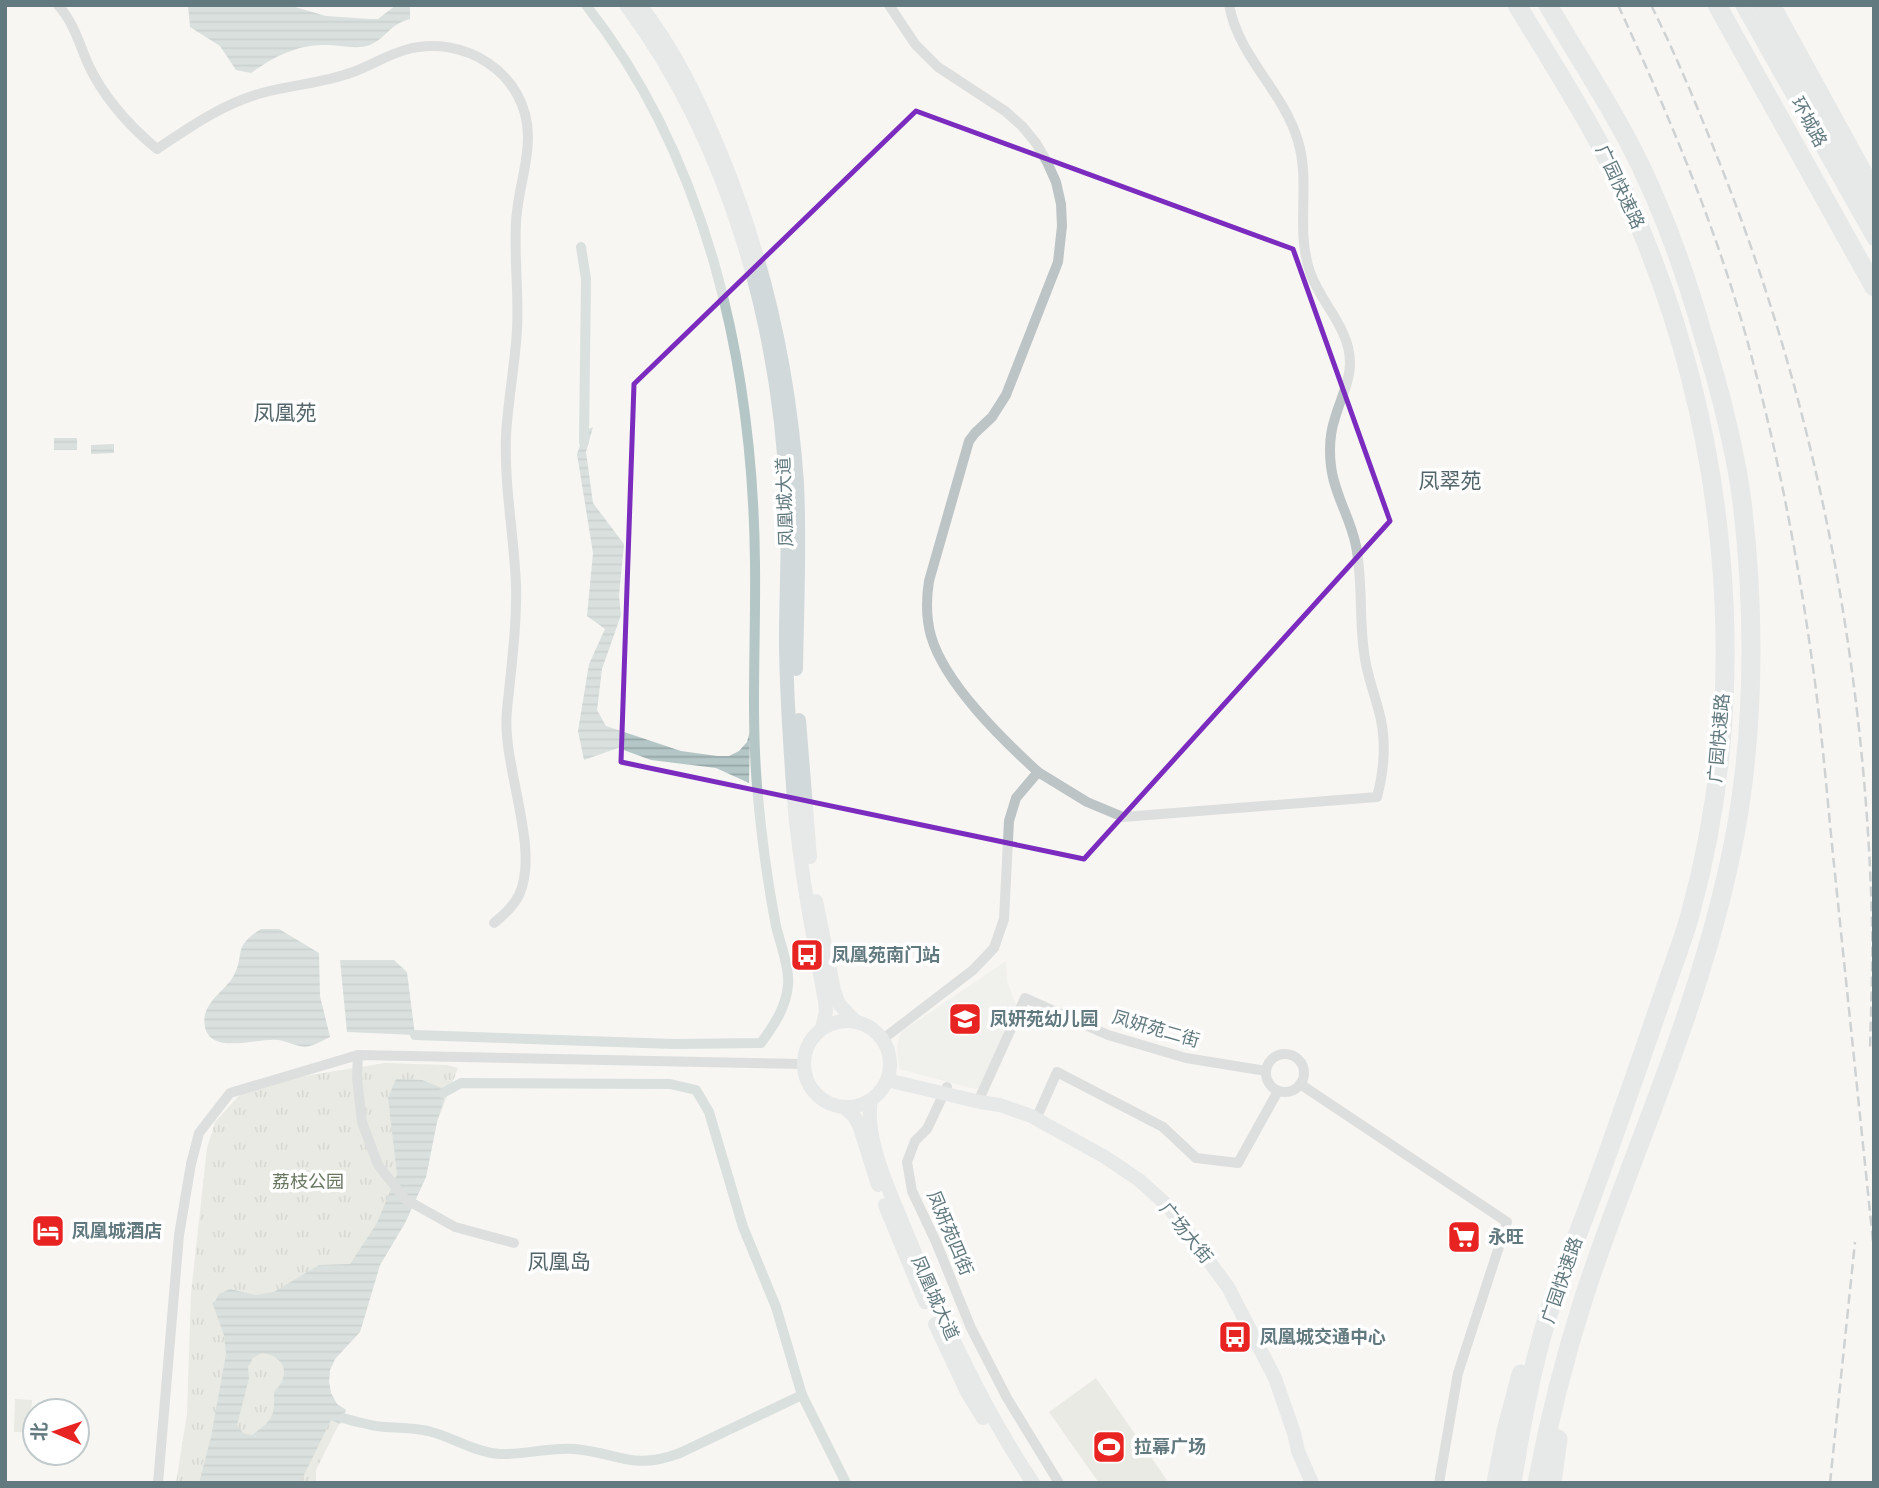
<svg xmlns="http://www.w3.org/2000/svg" width="1879" height="1488" font-family="Figtree,'Noto Sans SC',sans-serif">
	<defs>
		<pattern id="grass-tufts" width="24" height="20" patternUnits="userSpaceOnUse" patternTransform="scale(1.75)"><rect width="24" height="20" fill="#d7dcd2"/><path d="M3 7l-1-3M5 7V3M7 7l1-3M15 17l-1-3M17 17v-4M19 17l1-3" fill="none" stroke="#b2b7b0"/></pattern>
		<pattern id="water-rules" width="6" height="5" patternUnits="userSpaceOnUse" patternTransform="scale(1.75)"><rect width="6" height="5" fill="#b4c6c6"/><path d="M0 2.5h6" fill="none" stroke="#96a6a6"/></pattern>
	</defs>
	<rect width="100%" height="100%" fill="#f7f6f3"/>
	<path fill="#e7e8e6" d="M1006,961L1007,981L1017,1007L981,1087L975,1089L899,1069L897,1046L901,1032Z"/>
	<path fill="url(#grass-tufts)" d="M385,1063L447,1065L458,1068L437,1122L426,1177L405,1223L380,1265L360,1332L335,1359L330,1370L329,1382L331,1393L337,1404L346,1410L316,1470V1483H176L187,1414L191,1293L207,1148L215,1122L244,1090L304,1076Z"/>
	<g fill="#d7dcd2">
		<path d="M1096,1378L1169,1483H1099L1049,1412Z"/>
		<path d="M15,1399L32,1400L30,1432H14Z"/>
	</g>
	<g fill="url(#water-rules)" fill-rule="evenodd">
		<path d="M188,5H288L326,16L370,19H378L396,5H410V19C390,24 386,38 370,45C356,50 340,45 326,45C298,44 273,57 251,73L236,70L220,46L190,27Z"/>
		<path d="M593,427L586,452L593,503L624,544L619,596L621,615L602,669L597,710L606,726L681,751L717,756H729L739,751L747,742L750,731L749,783L716,768L651,760L618,748L584,760L578,731L589,664L605,629L587,616L593,553L577,454L585,431Z"/>
		<rect x="54" y="438" width="23" height="12"/>
		<path d="M114,444V453L91,454V445Z"/>
		<path d="M261,929H279L319,953L320,996L330,1037C323,1040 317,1044 310,1046C300,1049 288,1041 278,1040C259,1037 211,1056 205,1027C200,1004 224,992 233,977C246,954 231,948 261,929Z"/>
		<path d="M340,960H394L407,972L415,1035L347,1032Z"/>
		<path d="M396,1079L422,1080L442,1088L444,1100L437,1122L426,1177L405,1223L380,1265L360,1332L335,1359L330,1370L329,1382L331,1393L337,1404L346,1410L340,1424L331,1420L302,1479V1483H199L211,1437L226,1354L224,1335L213,1305L219,1294L230,1289L256,1295L274,1292L319,1265L350,1264L377,1223L397,1174L388,1098ZM262,1353C286,1356 291,1376 274,1392C275,1418 272,1420 252,1435L243,1433L237,1425L249,1378L248,1367L253,1358Z"/>
	</g>
	<g fill="none" stroke-linecap="round" stroke-linejoin="round">
		<g stroke="#b4c6c6" stroke-width="10">
			<path d="M581,247L586,279L584,442"/>
			<path d="M415,1035L674,1044L761,1043C774,1025 786,1008 788,985C790,969 780,943 776,926C767,880 761,833 757,786C751,712 756,638 755,563C753,368 709,161 586,5"/>
			<path d="M443,1093L461,1083L670,1084L696,1090L709,1112L743,1227L776,1307L802,1395L846,1483"/>
			<path d="M343,1418C357,1422 371,1426 385,1427C400,1428 414,1428 428,1431C453,1437 474,1452 500,1454C525,1455 549,1447 575,1449C619,1453 632,1471 680,1453L802,1395"/>
		</g>
		<g stroke="#bdc4c6" stroke-width="10">
			<path d="M58,5C74,23 79,43 88,64C104,98 128,125 157,149C190,127 222,104 262,93C291,85 324,83 353,72C370,66 387,55 405,50C463,33 528,73 528,137C528,166 517,194 516,223C514,259 519,294 517,330C515,365 508,400 506,435C504,486 514,535 516,585C517,627 511,669 507,710C501,764 541,849 519,895C513,907 504,915 494,923"/>
			<path d="M889,5L915,44L938,67L1005,111L1022,126L1036,143L1047,162L1056,182L1061,204L1062,226L1058,262L1006,395L992,417L975,433L969,441L929,581C926,600 926,618 931,636C945,684 1002,739 1038,772"/>
			<path d="M883,1039L973,970L994,948L1004,919L1009,821L1016,798L1038,772L1087,802L1123,817L1377,797C1385,767 1387,738 1378,708C1373,689 1366,672 1364,652C1359,617 1363,582 1356,546C1351,519 1334,494 1331,466C1329,450 1330,433 1335,418C1340,400 1350,382 1350,363C1350,328 1321,304 1310,272C1295,228 1311,184 1298,141C1283,90 1239,58 1229,5"/>
			<circle cx="1285" cy="1073" r="19"/>
			<path d="M358,1055L357,1078L362,1122L378,1165L405,1199L455,1227L514,1243"/>
			<path d="M1300,1084L1507,1222L1458,1373L1439,1483"/>
			<path d="M947,1087L927,1129L915,1141L907,1162L912,1191L936,1242L971,1328L1007,1398L1059,1483"/>
			<path d="M981,1095L1025,998L1108,1035L1186,1058L1266,1071"/>
			<path d="M1036,1119L1057,1072L1163,1127L1196,1158L1238,1163L1278,1091"/>
			<path d="M158,1483L179,1235L191,1164L199,1133L230,1093L358,1055L804,1064"/>
		</g>
		<g stroke="#d2d9db" stroke-width="14">
			<path d="M626,5C730,145 780,328 787,501C789,547 786,593 786,639C786,683 789,727 792,771C796,849 811,925 825,1001L826,1012L822,1028"/>
			<path d="M640,5C674,48 698,99 719,149C763,255 789,368 797,483C800,545 797,607 796,669"/>
			<path d="M1742,5L1874,239"/>
			<path d="M1758,5L1874,216"/>
			<path d="M799,720L810,857"/>
			<path d="M816,901L834,990L839,1004L855,1021"/>
			<circle cx="847" cy="1064" r="43"/>
			<path d="M887,1080L980,1102L1000,1105L1031,1116L1105,1157L1139,1180L1168,1206L1228,1287L1275,1378L1294,1433L1298,1451L1312,1483"/>
			<path d="M871,1100C864,1137 889,1190 903,1224C940,1314 979,1402 1033,1483"/>
			<path d="M845,1108L854,1116L859,1125L878,1185"/>
			<path d="M885,1205L925,1302"/>
			<path d="M935,1324L967,1392L983,1418"/>
		</g>
		<g stroke="#d2d9db" stroke-width="19">
			<path d="M1717,5L1874,287"/>
			<path d="M1771,5L1874,193"/>
			<path d="M1496,1483L1506,1431L1521,1374"/>
			<path d="M1512,1483C1521,1427 1531,1370 1548,1315C1562,1273 1579,1232 1594,1191C1618,1125 1641,1059 1664,992C1673,965 1684,938 1691,911C1753,684 1728,431 1635,216C1603,142 1559,74 1517,5"/>
			<path d="M1537,1483C1549,1419 1565,1356 1585,1294C1617,1196 1659,1100 1691,1001C1712,937 1730,871 1740,805C1755,704 1754,595 1741,494C1733,440 1719,387 1703,335C1684,268 1660,201 1627,139C1603,94 1574,50 1548,5"/>
			<path d="M1552,1483L1558,1439"/>
		</g>
		<g stroke="#9ca7ab" stroke-width="2.5" stroke-dasharray="10 5" stroke-linecap="butt">
			<path d="M1618,5C1672,122 1722,241 1754,366C1781,468 1800,571 1814,675C1823,741 1828,808 1835,874C1848,1000 1861,1125 1874,1251"/>
			<path d="M1651,5C1677,57 1699,111 1720,164C1816,405 1865,661 1872,921C1873,964 1871,1008 1870,1051"/>
			<path d="M1830,1483L1855,1242"/>
		</g>
	</g>
	<path d="M0 0H1879V1488H0ZM916,111L1293,249L1390,521L1084,859L621,762L634,384Z" fill="#f7f6f3" fill-opacity=".55" fill-rule="evenodd"/>
	<path fill="none" stroke="#7b2cbf" stroke-width="5" stroke-linejoin="round" d="M916,111L1293,249L1390,521L1084,859L621,762L634,384Z"/>
	<defs>
		<symbol id="bus-square" viewBox="-11 -11 22 22"><rect x="-9" y="-9" width="18" height="18" rx="4" fill="#e82422" stroke="#fff"/><path d="M-5-6H5V4H4V6H2V4H-2V6H-4V4H-5ZM-3.5-4V0h7V-4ZM-3.5 1.2v1.5H-2V1.2ZM2 1.2v1.5H3.5V1.2Z" fill="#fff"/></symbol>
		<symbol id="school-square" viewBox="-11 -11 22 22"><rect x="-9" y="-9" width="18" height="18" rx="4" fill="#e82422" stroke="#fff"/><path d="M0-5L7-2L0 1L-7-2ZM-4 1L0 2.5L4 1V4Q0 6-4 4Z" fill="#fff"/></symbol>
		<symbol id="hotel-square" viewBox="-11 -11 22 22"><rect x="-9" y="-9" width="18" height="18" rx="4" fill="#e82422" stroke="#fff"/><path d="M-6-4.5h1.5V1H6V5H4.5V3h-9V5H-6ZM-4 0a1.8 1.8 0 1 1 3.6 0ZM.5 0V-2.5h3Q6-2.5 6 0Z" fill="#fff"/></symbol>
		<symbol id="supermarket-square" viewBox="-11 -11 22 22"><rect x="-9" y="-9" width="18" height="18" rx="4" fill="#e82422" stroke="#fff"/><path d="M-6-5.5h2.5l.6 2H6L4.5 2H-2.5L-4.4-4H-6ZM-1.5 3.2a1.3 1.3 0 1 0 .1 0ZM3 3.2a1.3 1.3 0 1 0 .1 0Z" fill="#fff"/></symbol>
		<symbol id="stadium-square" viewBox="-11 -11 22 22"><rect x="-9" y="-9" width="18" height="18" rx="4" fill="#e82422" stroke="#fff"/><path d="M0-5a6.5 5 0 1 0 0 10a6.5 5 0 1 0 0-10ZM-3.5-1.8h7v3.6h-7Z" fill="#fff"/></symbol>
	</defs>
	<g fill-rule="evenodd">
		<use href="#bus-square" x="788" y="936" width="38" height="38"/>
		<use href="#school-square" x="946" y="1000" width="38" height="38"/>
		<use href="#hotel-square" x="29" y="1212" width="38" height="38"/>
		<use href="#supermarket-square" x="1445" y="1218" width="38" height="38"/>
		<use href="#bus-square" x="1216" y="1318" width="38" height="38"/>
		<use href="#stadium-square" x="1090" y="1428" width="38" height="38"/>
	</g>
	<g text-anchor="middle" dominant-baseline="central" stroke-width="7" stroke-linejoin="round" paint-order="stroke">
		<g font-size="18" fill="#61797f" stroke="#fff">
			<text transform="translate(1809 122) rotate(61)">环城路</text>
			<text transform="translate(1620 187) rotate(65)">广园快速路</text>
			<text transform="translate(785 502) rotate(-92)">凤凰城大道</text>
			<text transform="translate(1719 738) rotate(-85)">广园快速路</text>
			<text transform="translate(1156 1029) rotate(16)">凤妍苑二街</text>
			<text transform="translate(950 1233) rotate(67)">凤妍苑四街</text>
			<text transform="translate(1186 1233) rotate(51)">广场大街</text>
			<text transform="translate(1562 1280) rotate(-71)">广园快速路</text>
			<text transform="translate(935 1298) rotate(66)">凤凰城大道</text>
		</g>
		<g font-size="18" font-weight="bold" fill="#61797f" stroke="#fff" text-anchor="start">
			<text x="832" y="955">凤凰苑南门站</text>
			<text x="990" y="1019">凤妍苑幼儿园</text>
			<text x="72" y="1231">凤凰城酒店</text>
			<text x="1488" y="1237">永旺</text>
			<text x="1260" y="1337">凤凰城交通中心</text>
			<text x="1134" y="1447">拉幕广场</text>
		</g>
		<g font-size="18" fill="#697760" stroke="#fff">
			<text x="308" y="1182">荔枝公园</text>
		</g>
		<g font-size="21" fill="#53656a" stroke="#fff">
			<text x="285" y="412">凤凰苑</text>
			<text x="1450" y="480">凤翠苑</text>
			<text x="559" y="1261">凤凰岛</text>
		</g>
	</g>
	<rect width="1879" height="1488" fill="none" stroke="#61797f" stroke-width="14"/>
	<g transform="translate(56 1432) rotate(272)"><circle r="33" fill="#ffffff" stroke="#c0c9cc" stroke-width="2"/>
	<path d="M0-5L12 26L0 18L-12 26Z" fill="#e82422"/>
	<text y="-10" font-size="19" font-weight="bold" text-anchor="middle" fill="#61797f">北</text>
	</g>
</svg>
